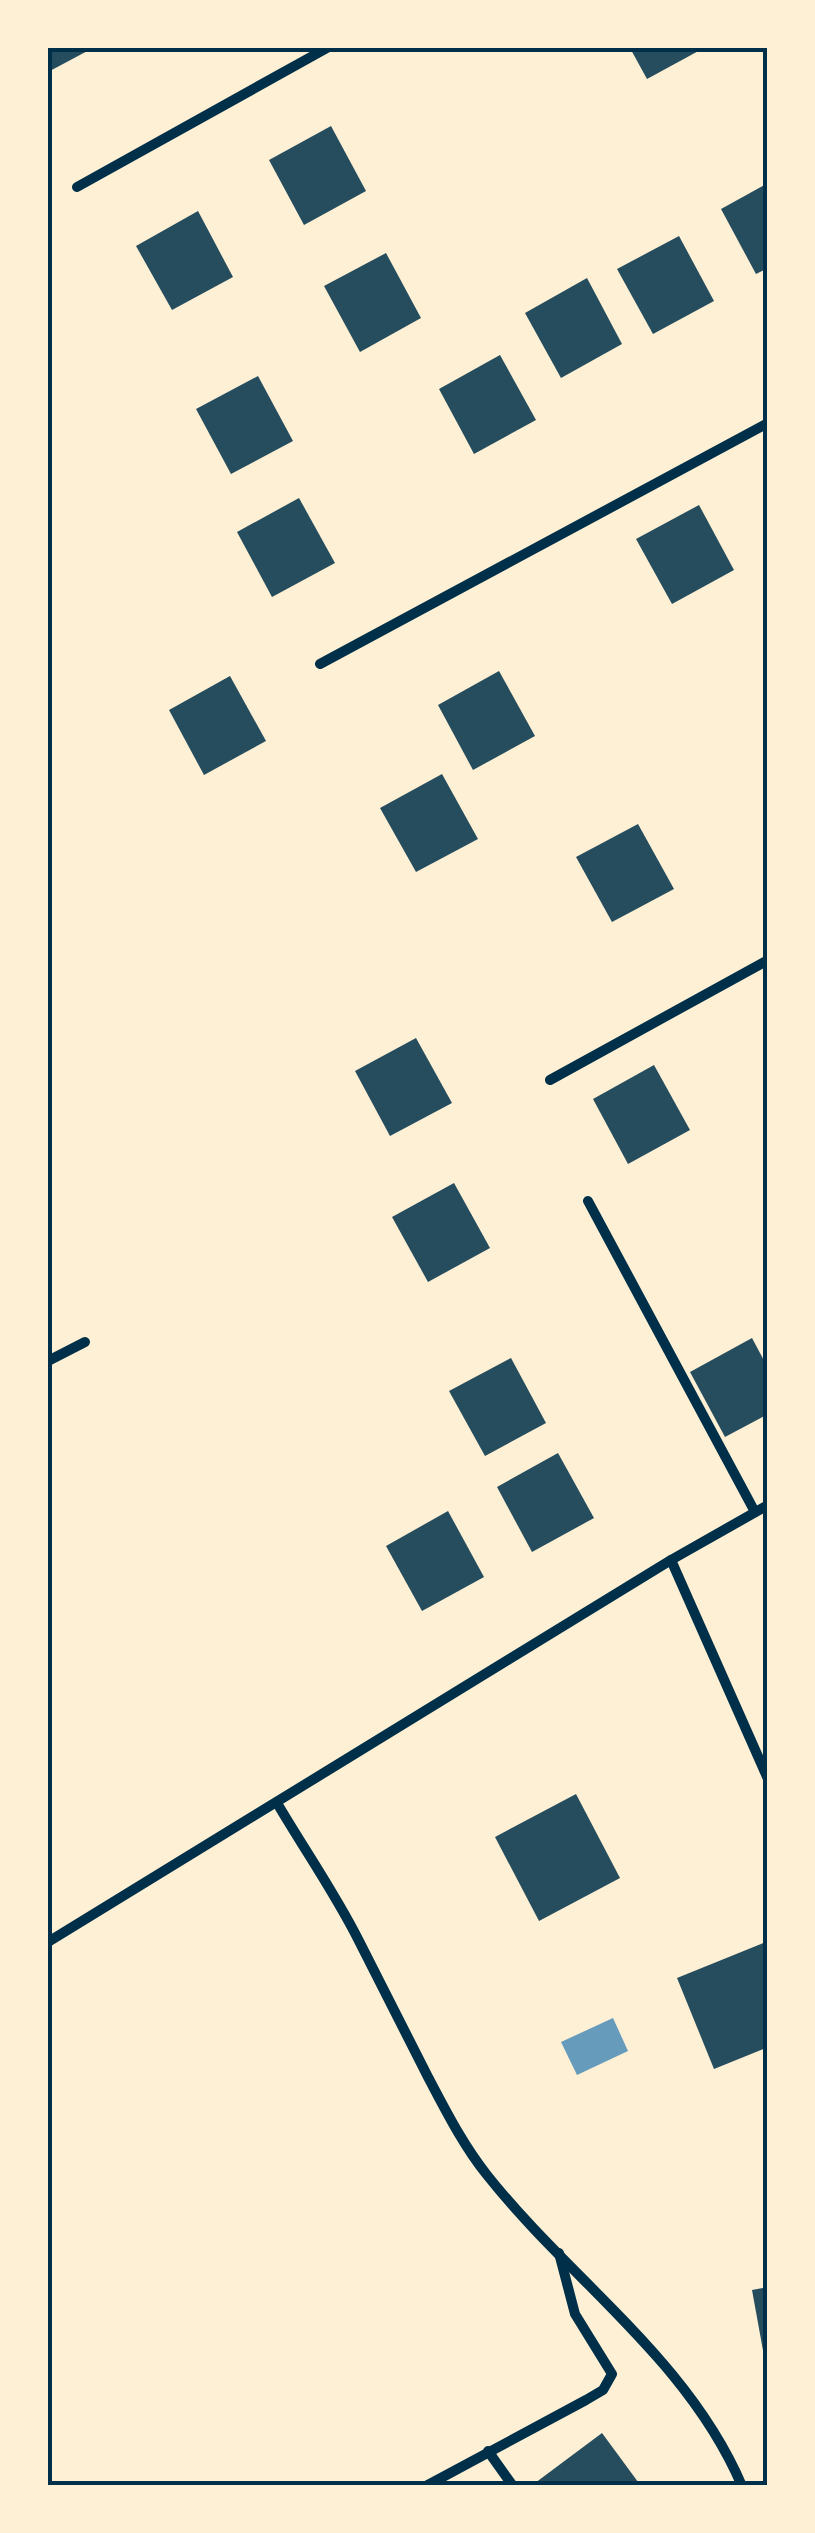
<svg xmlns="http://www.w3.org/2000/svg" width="815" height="2533" font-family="Raleway,sans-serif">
	<rect width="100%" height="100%" fill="#fdf0d5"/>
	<path fill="#669bbc" d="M613,2018L628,2051L577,2075L561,2042Z"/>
	<g fill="#264d5e">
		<path d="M48,48H93L48,72Z"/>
		<path d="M630,48H704L647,79Z"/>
		<path d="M331,126L366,191L304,225L269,160Z"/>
		<path d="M768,183V268L756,274L721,209Z"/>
		<path d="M198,211L233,277L172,310L136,246Z"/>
		<path d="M679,236L714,301L653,334L617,269Z"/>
		<path d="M386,253L421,318L360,352L324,286Z"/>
		<path d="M587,278L622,344L561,378L525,313Z"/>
		<path d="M500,355L536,420L474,454L439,389Z"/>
		<path d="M258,376L293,441L231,474L196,409Z"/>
		<path d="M299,498L335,563L272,597L237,532Z"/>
		<path d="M699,505L734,570L672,604L636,539Z"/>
		<path d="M499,671L535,736L473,770L438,705Z"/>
		<path d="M230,676L266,741L204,775L169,710Z"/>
		<path d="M442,774L478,839L416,872L380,808Z"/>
		<path d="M638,824L674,889L612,922L576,857Z"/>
		<path d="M416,1038L452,1103L390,1136L355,1071Z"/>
		<path d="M654,1065L690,1130L628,1164L593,1099Z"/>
		<path d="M454,1183L490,1248L428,1282L392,1217Z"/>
		<path d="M752,1338L768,1368V1414L725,1437L690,1372Z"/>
		<path d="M511,1358L546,1423L485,1456L449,1391Z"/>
		<path d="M558,1453L594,1518L532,1552L497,1487Z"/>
		<path d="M448,1511L484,1577L422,1611L386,1546Z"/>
		<path d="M576,1794L620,1878L539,1921L495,1837Z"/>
		<path d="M766,1942L768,1947V2047L714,2069L677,1978Z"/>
		<path d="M768,2287V2367H766L752,2290Z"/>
		<path d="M602,2433L641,2486H531Z"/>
	</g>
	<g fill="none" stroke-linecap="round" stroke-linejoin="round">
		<g stroke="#003049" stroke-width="10">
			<path d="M77,187L327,48"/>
			<path d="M320,664L768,423"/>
			<path d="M550,1080L768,960"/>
			<path d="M588,1201L755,1512"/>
			<path d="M48,1361L85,1342"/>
			<path d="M671,1560L768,1505"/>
			<path d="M277,1803C304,1849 335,1893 359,1941C382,1986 405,2032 428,2077C446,2111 463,2145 487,2175C570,2280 688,2359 742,2486"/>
			<path d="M48,1942L671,1560L768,1779"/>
			<path d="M488,2451L513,2486"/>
			<path d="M426,2486L586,2400L603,2390L612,2374L575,2314L559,2253"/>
		</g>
	</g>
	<rect width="815" height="2533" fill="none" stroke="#fdf0d5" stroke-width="100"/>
	<rect x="50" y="50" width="715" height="2433" fill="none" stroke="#003049" stroke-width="4"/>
</svg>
